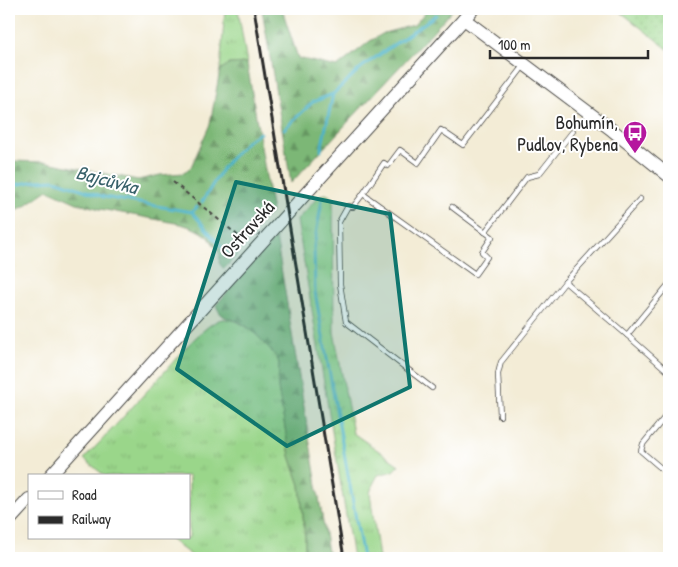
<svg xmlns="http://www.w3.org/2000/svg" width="678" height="567" font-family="'Patrick Hand',sans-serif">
	<defs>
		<pattern id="grass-tufts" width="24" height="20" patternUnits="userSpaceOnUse" patternTransform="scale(1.25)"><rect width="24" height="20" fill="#9ad68a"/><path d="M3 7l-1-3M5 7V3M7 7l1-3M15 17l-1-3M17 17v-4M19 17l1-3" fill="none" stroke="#85b877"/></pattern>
		<pattern id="forest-firs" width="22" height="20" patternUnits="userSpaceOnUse" patternTransform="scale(1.25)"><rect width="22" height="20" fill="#7bb776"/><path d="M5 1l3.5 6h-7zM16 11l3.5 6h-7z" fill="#659561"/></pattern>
		<pattern id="garden-dots" width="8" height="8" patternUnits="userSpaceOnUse" patternTransform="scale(1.25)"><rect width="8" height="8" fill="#9ad68a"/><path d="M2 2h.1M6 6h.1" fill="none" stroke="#85b877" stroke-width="1.8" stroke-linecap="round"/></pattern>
	</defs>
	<rect width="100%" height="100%" fill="#fff"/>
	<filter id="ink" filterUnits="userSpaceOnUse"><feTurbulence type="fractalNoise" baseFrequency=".02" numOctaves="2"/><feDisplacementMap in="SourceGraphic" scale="10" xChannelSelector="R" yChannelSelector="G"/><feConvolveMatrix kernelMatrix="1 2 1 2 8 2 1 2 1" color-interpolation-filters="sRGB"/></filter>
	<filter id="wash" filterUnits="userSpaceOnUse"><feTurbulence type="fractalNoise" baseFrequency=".0096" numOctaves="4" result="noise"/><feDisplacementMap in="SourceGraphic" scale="20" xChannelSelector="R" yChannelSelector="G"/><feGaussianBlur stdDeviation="1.12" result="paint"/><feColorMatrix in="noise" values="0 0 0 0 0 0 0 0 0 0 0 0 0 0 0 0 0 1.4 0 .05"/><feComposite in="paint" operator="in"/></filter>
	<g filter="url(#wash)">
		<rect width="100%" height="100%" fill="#f3ecd6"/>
		<g fill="url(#grass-tufts)" stroke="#62805a">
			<path d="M225,9H238L247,63L229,64L220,70Z"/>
			<path d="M326,194L330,196L333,199L334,332L353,433L399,465L393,471L378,475L373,484L370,493L379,558H353L297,220L320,195Z"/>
			<path d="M222,319C243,318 265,341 277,358L279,363L278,388L290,456L300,485L301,495L305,536V558H195L168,538H189V476H105L84,459C109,433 133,406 158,379C171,365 204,323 222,319Z"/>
		</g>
		<g fill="url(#forest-firs)" stroke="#537150">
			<path d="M262,9H282L298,58L337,67L370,41L384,33L414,25L428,9H450L451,12L291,183Z"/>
			<path d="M247,63L272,212L235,240L238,254L224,269L219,263L220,254L208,236L193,228L181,224L100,209L77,203L48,190L23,207L9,213V161L47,162L138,180L160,175L184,173L191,167L210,124L220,70L229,64Z"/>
			<path d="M276,237L329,558H305V536L301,495L300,485L290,456L278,388L279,363L277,358C268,346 255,332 243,324C231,316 222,322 216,305Z"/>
		</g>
		<path fill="url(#garden-dots)" stroke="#62805a" d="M617,9H669V50Z"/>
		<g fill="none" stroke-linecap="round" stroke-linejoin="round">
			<g stroke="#4bb3c9" stroke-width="3">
				<path d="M284,129L313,102L333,94L362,67L436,15"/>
				<path d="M321,150L333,94"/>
				<path d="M9,186L36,181L55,180L104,197L192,212L197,207"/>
				<path d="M322,200L314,246L315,292L363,558"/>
				<path d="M202,202L224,166L247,141L260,133"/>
				<path d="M192,212L230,257"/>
			</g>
		</g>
	</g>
	<g filter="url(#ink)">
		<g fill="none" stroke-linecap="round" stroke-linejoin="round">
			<defs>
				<g id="service">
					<path d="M363,194L353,207L348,206L339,222L340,284L346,322L432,388"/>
					<path d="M452,207L492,237L482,252L487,257L475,274L363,194L384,163L388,166L400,150L418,163L441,130L463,145L523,67"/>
					<path d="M485,232L527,177L539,174L573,131"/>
					<path d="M669,284L627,335L669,372"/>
					<path d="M627,335L565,282L640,199"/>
					<path d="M669,412L643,444L641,451L669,475"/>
					<path d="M500,416L498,374L501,362L565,282"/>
				</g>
				<g id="secondary">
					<path d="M464,19L612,130L669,176"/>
					<path d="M50,476L473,9"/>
					<path d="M9,521L29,499"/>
				</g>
			</defs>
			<use href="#service" stroke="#494845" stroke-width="6"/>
			<use href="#secondary" stroke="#494845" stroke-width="14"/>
			<path stroke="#494845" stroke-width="2" stroke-dasharray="4 4" stroke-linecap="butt" d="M173,182L247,243"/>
			<use href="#service" stroke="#fff" stroke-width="4.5"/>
			<use href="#secondary" stroke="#fff" stroke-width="12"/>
			<path stroke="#2b2b2b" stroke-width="3" d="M254,9L344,558"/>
		</g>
	</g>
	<path fill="#0f766e" fill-opacity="0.2" stroke="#0f766e" stroke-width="4" stroke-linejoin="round" d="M236,182L390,214L410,387L287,446L177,369Z"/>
	<defs>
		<symbol id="bus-pin" viewBox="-11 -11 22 30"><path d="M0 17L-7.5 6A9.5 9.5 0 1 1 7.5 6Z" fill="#b5179e" stroke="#fff"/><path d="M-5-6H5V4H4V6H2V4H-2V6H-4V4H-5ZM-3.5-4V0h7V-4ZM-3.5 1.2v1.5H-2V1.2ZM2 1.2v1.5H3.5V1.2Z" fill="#fff"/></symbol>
	</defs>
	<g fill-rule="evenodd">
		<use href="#bus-pin" x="621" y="119" width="28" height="38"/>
	</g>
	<g text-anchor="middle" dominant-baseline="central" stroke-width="4" stroke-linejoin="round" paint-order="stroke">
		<g font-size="19" fill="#2b2b2b" stroke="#fff" text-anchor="end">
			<text x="618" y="122">Bohumín,<tspan x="618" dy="22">Pudlov, Rybena</tspan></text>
		</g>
		<g font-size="19" fill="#2b2b2b" stroke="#fff">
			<text transform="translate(247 229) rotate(-48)">Ostravská</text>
		</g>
		<g font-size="20" font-style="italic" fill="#38616a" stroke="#fff">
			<text transform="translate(107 179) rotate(15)">Bajcůvka</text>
		</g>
	</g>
	<rect width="678" height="567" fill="none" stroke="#fff" stroke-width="30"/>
	<rect x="28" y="474" width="162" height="65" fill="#ffffff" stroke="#aaaaaa"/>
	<rect x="38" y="491" width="25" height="8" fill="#ffffff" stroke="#aaaaaa"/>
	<text x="72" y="500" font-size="15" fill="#2b2b2b">Road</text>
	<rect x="38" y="516" width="25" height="8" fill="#2b2b2b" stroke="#aaaaaa"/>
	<text x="72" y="524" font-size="15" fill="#2b2b2b">Railway</text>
	<path d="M490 50v8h158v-8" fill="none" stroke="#2b2b2b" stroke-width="2.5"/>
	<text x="498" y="50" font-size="15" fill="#2b2b2b" stroke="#ffffff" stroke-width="4" paint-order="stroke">100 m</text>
</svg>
